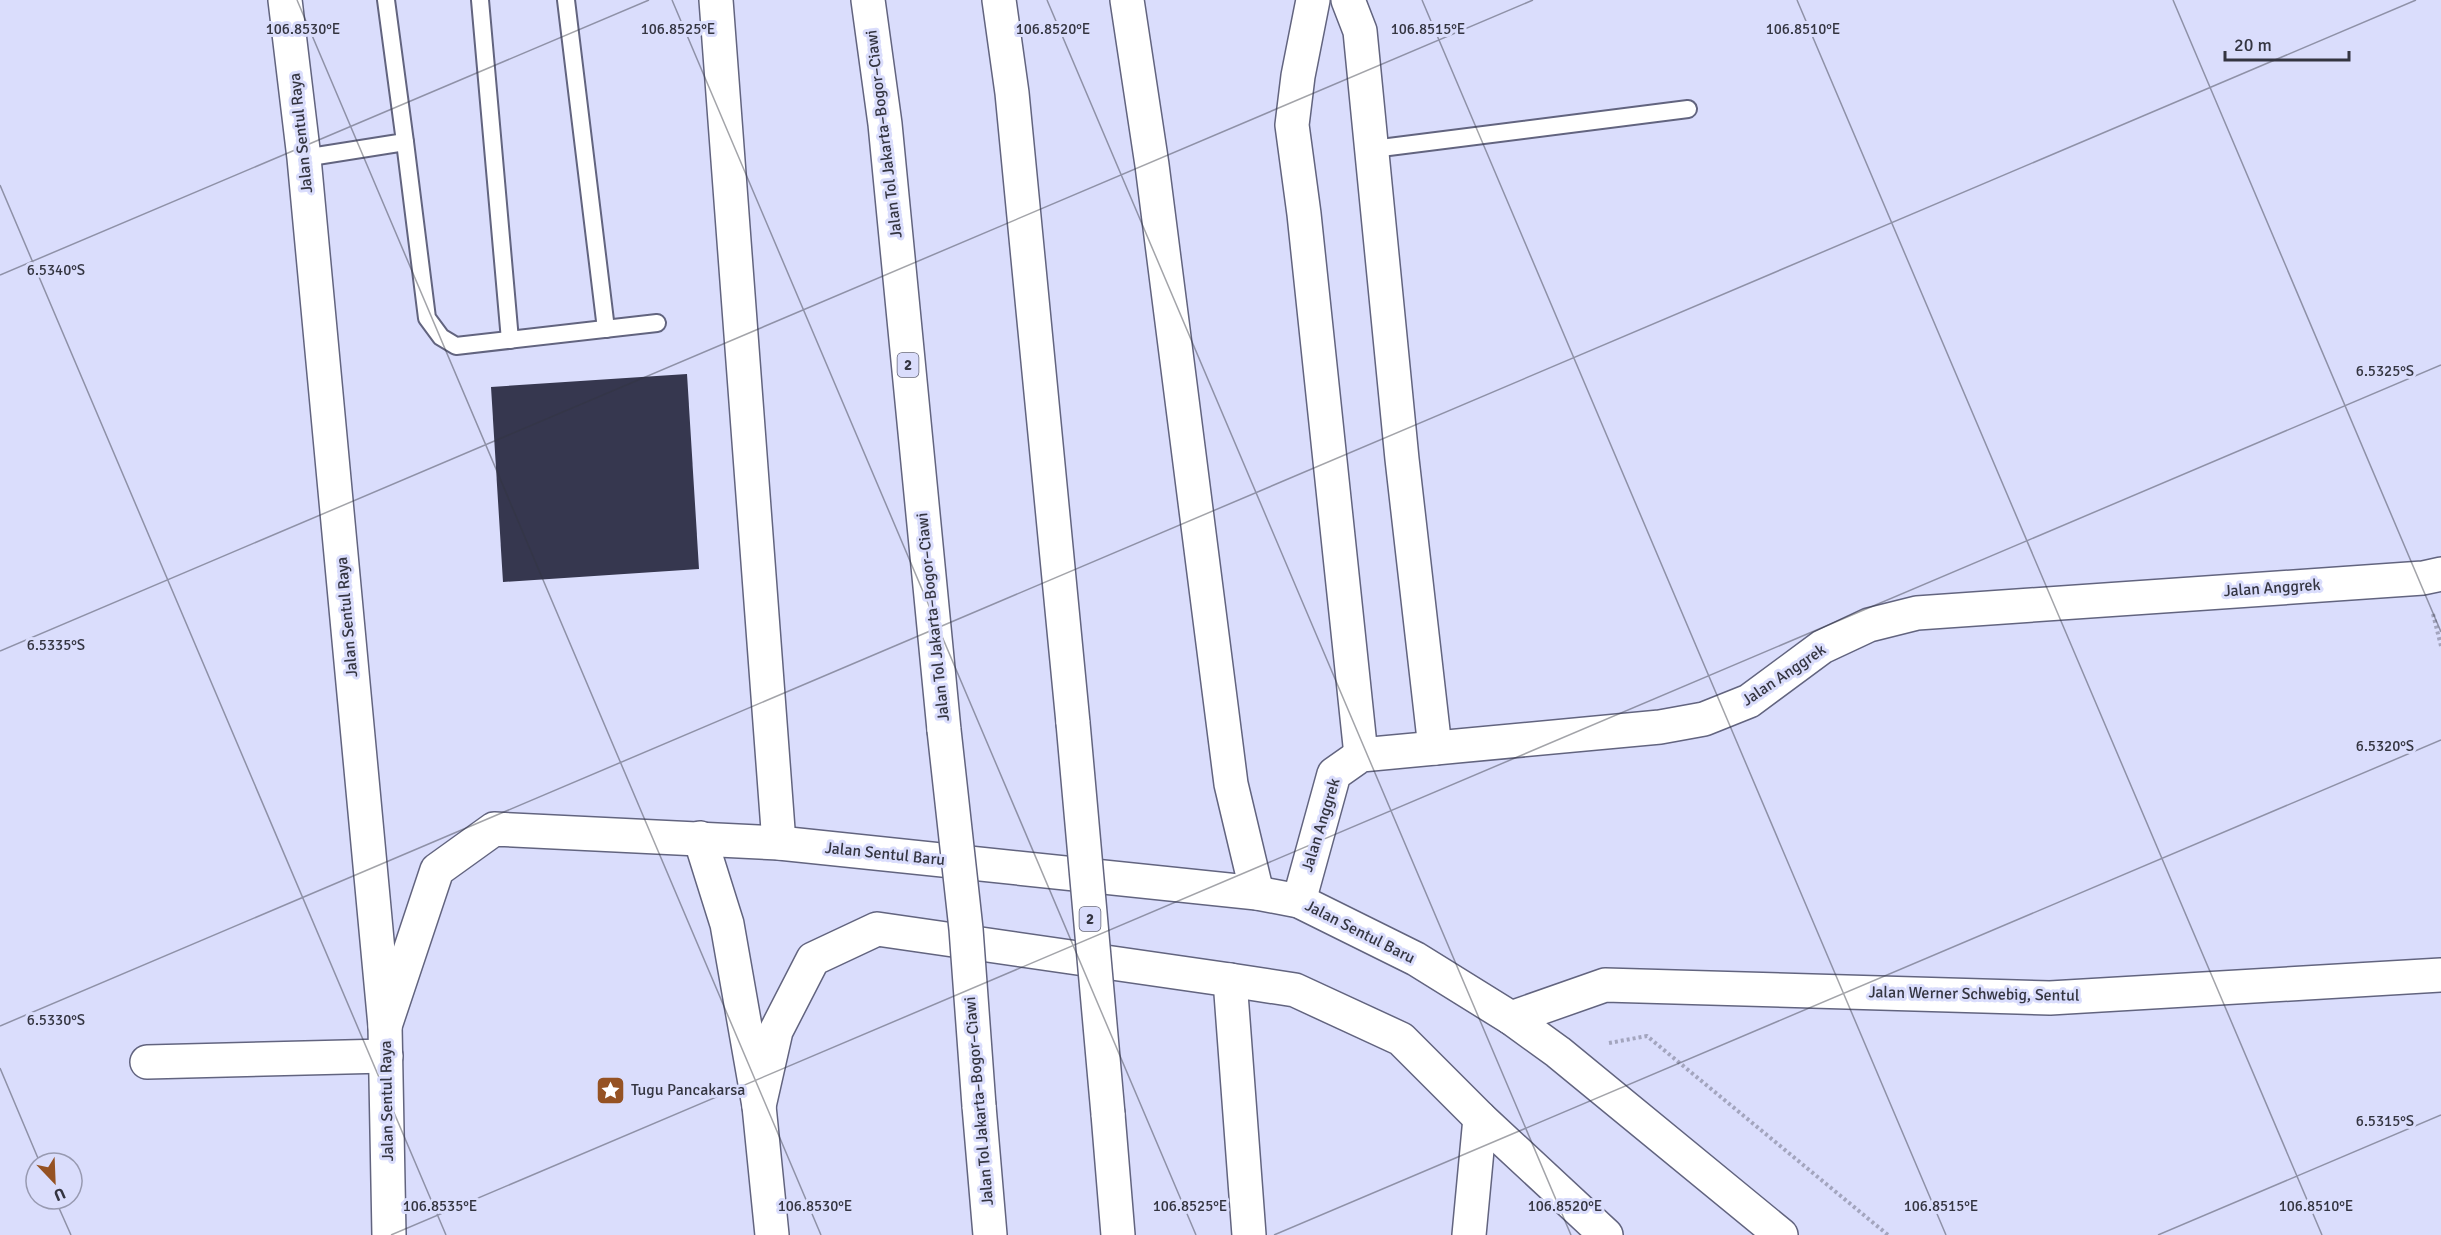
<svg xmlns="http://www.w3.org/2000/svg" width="2441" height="1235" font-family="Signika,sans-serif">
	<rect width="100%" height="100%" fill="#daddfc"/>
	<path fill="#36374f" d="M687,374L699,569L503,582L491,387Z"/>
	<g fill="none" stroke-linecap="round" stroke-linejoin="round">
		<defs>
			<g id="service">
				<path d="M480,0L510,340"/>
				<path d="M566,0L606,329"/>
				<path d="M405,142L427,318L441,337L456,346L657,323"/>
				<path d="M1373,149L1688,109"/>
				<path d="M304,158L405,142L386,0"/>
			</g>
			<g id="minor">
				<path d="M1313,0L1298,76L1292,125L1304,214L1361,755"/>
				<path d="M1348,0L1360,31L1402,459L1435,748"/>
				<path d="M1299,901L1334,774L1361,755L1660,727L1704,719L1749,701L1822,647L1869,625L1917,613L2423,578L2441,574"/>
				<path d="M1511,1018L1605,985L2050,998L2441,975"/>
				<path d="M147,1062L386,1056"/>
				<path d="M1469,1235L1480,1118"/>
			</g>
			<g id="primary">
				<path d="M285,0L304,158L385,1026L389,1235"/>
				<path d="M700,838L727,924L759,1106L772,1235"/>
				<path d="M385,1026L437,870L494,829L779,843L1257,893L1299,901L1416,959L1511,1018L1558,1052L1781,1235"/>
				<path d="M759,1106L776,1031L813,959L877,929L1230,980L1295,990L1401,1039L1480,1118L1606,1235"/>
			</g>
			<g id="motorway">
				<path d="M716,0L779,843"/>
				<path d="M868,0L885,124L944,730"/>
				<path d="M999,0L1012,93L1073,723"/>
				<path d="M1127,0L1152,165L1231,784L1257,893"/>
				<path d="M1230,980L1249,1235"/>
				<path d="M979,1106L990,1235"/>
				<path d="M1108,1114L1118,1235"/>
			</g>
		</defs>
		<use href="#service" stroke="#62647f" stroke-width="20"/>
		<use href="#minor" stroke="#62647f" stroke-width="36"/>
		<use href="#primary" stroke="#62647f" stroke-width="36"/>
		<use href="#motorway" stroke="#62647f" stroke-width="36"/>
		<g stroke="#a3a5be" stroke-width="4" stroke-dasharray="3 3" stroke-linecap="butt">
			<path d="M2433,614L2441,646"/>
			<path d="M1609,1043L1647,1036L1888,1235"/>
		</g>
		<use href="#service" stroke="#fff" stroke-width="16"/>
		<use href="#minor" stroke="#fff" stroke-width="33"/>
		<use href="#primary" stroke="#fff" stroke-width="33"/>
		<use href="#motorway" stroke="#fff" stroke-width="33"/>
		<defs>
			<g id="motorway-bridge">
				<path d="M1073,723L1108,1114"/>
				<path d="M944,730L966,929L979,1106"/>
			</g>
		</defs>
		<use href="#motorway-bridge" stroke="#62647f" stroke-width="36" stroke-linecap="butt"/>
		<use href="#motorway-bridge" stroke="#fff" stroke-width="33"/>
	</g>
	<path fill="none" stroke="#343541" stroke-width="1.5" stroke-opacity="0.45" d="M297,0L821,1235M672,0L1196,1235M1047,0L1571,1235M1422,0L1946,1235M1797,0L2322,1235M2173,0L2441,632M0,185L446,1235M0,275L649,0M0,651L1533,0M0,1026L2416,0M0,1068L40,1163M55,1199L71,1235M391,1235L2441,365M1274,1235L2441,740M2158,1235L2441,1115"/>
	<defs>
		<symbol id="sight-square" viewBox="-11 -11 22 22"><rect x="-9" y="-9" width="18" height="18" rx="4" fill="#955223" stroke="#daddfc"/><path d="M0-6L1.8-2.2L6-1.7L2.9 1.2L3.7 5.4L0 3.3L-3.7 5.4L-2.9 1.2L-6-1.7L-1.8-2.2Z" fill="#fff"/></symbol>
	</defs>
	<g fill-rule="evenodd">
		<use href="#sight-square" x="594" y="1074" width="33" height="33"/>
	</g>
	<g text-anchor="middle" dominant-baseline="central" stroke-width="6" stroke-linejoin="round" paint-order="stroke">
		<g fill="#daddfc" stroke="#666779" stroke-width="1.5">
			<rect x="897.5" y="353" width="21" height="24" rx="4.5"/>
			<rect x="1079.5" y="907" width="21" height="24" rx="4.5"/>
		</g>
		<g font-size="15" font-weight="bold" fill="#343541">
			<text x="908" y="365">2</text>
			<text x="1090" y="919">2</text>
		</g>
		<g font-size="16" fill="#343541" stroke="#daddfc">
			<text transform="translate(301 133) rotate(-96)">Jalan Sentul Raya</text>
			<text transform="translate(884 134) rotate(-97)">Jalan Tol Jakarta–Bogor–Ciawi</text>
			<text transform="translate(2272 588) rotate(-4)">Jalan Anggrek</text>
			<text transform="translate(347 617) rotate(-95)">Jalan Sentul Raya</text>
			<text transform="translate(933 617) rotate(-96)">Jalan Tol Jakarta–Bogor–Ciawi</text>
			<text transform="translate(1784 675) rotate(-34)">Jalan Anggrek</text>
			<text transform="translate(1321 825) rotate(-73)">Jalan Anggrek</text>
			<text transform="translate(885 854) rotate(6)">Jalan Sentul Baru</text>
			<text transform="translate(1360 932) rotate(27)">Jalan Sentul Baru</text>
			<text transform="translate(1974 994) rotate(1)">Jalan Werner Schwebig, Sentul</text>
			<text transform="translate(387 1101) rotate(-91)">Jalan Sentul Raya</text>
			<text transform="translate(979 1101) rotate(-95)">Jalan Tol Jakarta–Bogor–Ciawi</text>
		</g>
		<g font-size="16" fill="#343541" stroke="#daddfc" text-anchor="start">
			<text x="631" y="1090">Tugu Pancakarsa</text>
		</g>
	</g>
	<g font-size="15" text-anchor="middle" fill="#343541" stroke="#daddfc" stroke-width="6" stroke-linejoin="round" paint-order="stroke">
		<text x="303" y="34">106.8530°E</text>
		<text x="678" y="34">106.8525°E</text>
		<text x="1053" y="34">106.8520°E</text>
		<text x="1428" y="34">106.8515°E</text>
		<text x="1803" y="34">106.8510°E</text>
		<text x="56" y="275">6.5340°S</text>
		<text x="2385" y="376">6.5325°S</text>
		<text x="56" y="650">6.5335°S</text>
		<text x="2385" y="751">6.5320°S</text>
		<text x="56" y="1025">6.5330°S</text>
		<text x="2385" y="1126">6.5315°S</text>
		<text x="440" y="1211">106.8535°E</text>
		<text x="815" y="1211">106.8530°E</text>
		<text x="1190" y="1211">106.8525°E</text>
		<text x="1565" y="1211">106.8520°E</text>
		<text x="1941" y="1211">106.8515°E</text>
		<text x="2316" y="1211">106.8510°E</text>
	</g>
	<g transform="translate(54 1181) rotate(157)"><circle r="28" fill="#daddfc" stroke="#989ab1" stroke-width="1.5"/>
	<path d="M0-4.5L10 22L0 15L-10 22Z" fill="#955223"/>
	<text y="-9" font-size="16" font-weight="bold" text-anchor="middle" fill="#343541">U</text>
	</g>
	<path d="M2225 51v9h124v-9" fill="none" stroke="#343541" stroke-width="3"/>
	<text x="2234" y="51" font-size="18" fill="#343541" stroke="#daddfc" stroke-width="4.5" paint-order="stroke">20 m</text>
</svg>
